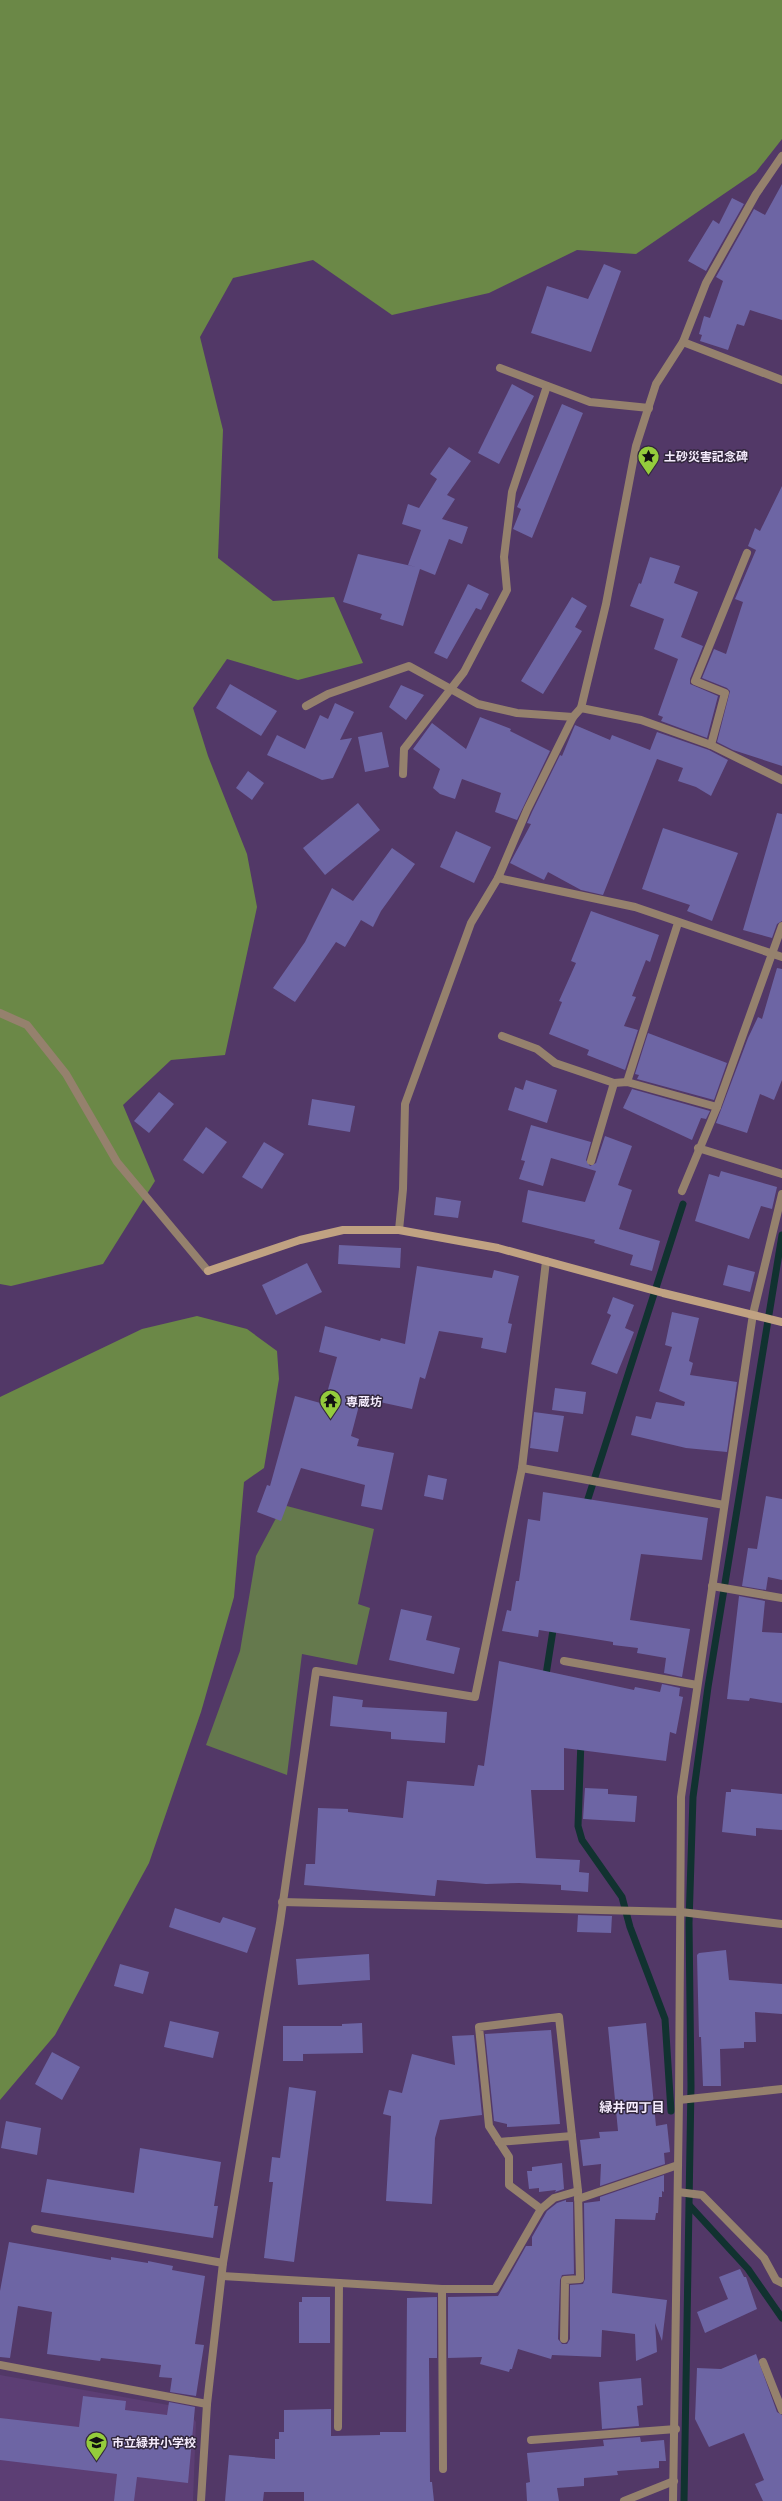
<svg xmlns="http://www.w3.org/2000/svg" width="782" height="2501" font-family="Quicksand,'Noto Sans JP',sans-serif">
	<rect width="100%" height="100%" fill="#523867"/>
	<path fill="#5c3e74" d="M0,2375L185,2408L196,2422L193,2501H0Z"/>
	<path fill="#65794d" d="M283,1505L374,1529L358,1604L370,1608L357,1665L302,1654L287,1775L206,1745L240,1651L256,1556Z"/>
	<g fill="#6b8847">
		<path d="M0,0H782V139L756,172L636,254L577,250L489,293L392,315L313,260L233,278L200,337L223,430L218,558L273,601L334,597L363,663L298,680L227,659L193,708L208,756L247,854L257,907L225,1055L171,1060L123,1105L155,1181L103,1264L11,1286L0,1284Z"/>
		<path d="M197,1316L247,1329L277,1351L279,1379L264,1468L244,1482L234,1597L201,1712L149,1863L55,2035L0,2100V1397L142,1329Z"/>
	</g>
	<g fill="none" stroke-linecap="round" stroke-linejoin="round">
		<g stroke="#113230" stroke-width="7">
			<path d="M585,1508L683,1204"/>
			<path d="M545,1681L554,1624"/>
			<path d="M581,1740L578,1826L582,1840L622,1897L630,1927L665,2019L671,2111"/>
			<path d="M690,2206L748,2269L782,2318"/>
			<path d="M684,2501L691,2086L689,1923L693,1797L708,1687L782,1235"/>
		</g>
	</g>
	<g fill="#6d65a4">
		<path d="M782,184V320L750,310L744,326L737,324L728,350L700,341L702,335L699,334L704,316L710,318L723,281L716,277L754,209L765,215Z"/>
		<path d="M732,198L744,204L706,271L688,261L713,220L719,224Z"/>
		<path d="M604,264L621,271L591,352L531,333L547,286L588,299Z"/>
		<path d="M512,384L534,396L499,464L478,453Z"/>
		<path d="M562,404L583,413L532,538L513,529L521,509L517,507Z"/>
		<path d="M449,447L471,461L447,495L455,499L442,519L468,527L462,544L449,539L435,575L420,569L403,626L380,619L382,614L343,602L358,554L416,567L408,565L421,530L402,524L408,504L419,508L437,479L430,474Z"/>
		<path d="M782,486V766L733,750L717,742L730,691L727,688L702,678L714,649L726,654L743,602L735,599L756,550L748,546L755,528L760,531Z"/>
		<path d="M650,557L680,566L674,583L698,592L681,637L703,646L690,679V684L718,696L707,738L661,721L663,717L658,715L678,659L654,649L664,619L630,606L639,583L641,584Z"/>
		<path d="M468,584L489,594L481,610L476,608L447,659L434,653Z"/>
		<path d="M572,597L587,606L575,627L582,631L543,694L521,681Z"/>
		<path d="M230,684L277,711L261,736L216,708Z"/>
		<path d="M401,685L424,695L406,720L389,707Z"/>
		<path d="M335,703L354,712L340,740L352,738L333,778L322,780L267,755L277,735L305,749L320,715L328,719Z"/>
		<path d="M480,717L511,729L510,731L550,751L517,820L495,812L501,793L462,779L455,799L440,794L433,788L440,769L413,749L432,723L466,749Z"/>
		<path d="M575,725L610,740L612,735L650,750L657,732L709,750L728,760L711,796L696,787L678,781L683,768L657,759L603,895L581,890L548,872L544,880L510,863L531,824L527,823L532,812L560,755L562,756Z"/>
		<path d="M382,732L389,767L365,772L358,737Z"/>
		<path d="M248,771L264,783L252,800L236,788Z"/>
		<path d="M358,803L380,830L325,875L303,848Z"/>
		<path d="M777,813L782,814V921L777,924L772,938L743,930Z"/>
		<path d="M663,828L738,853L712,921L687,911L690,905L642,889Z"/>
		<path d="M456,831L491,847L474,883L440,867Z"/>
		<path d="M392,848L415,864L381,911L373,927L361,920L345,947L336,942L295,1002L273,988L305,942L332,888L353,901Z"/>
		<path d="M591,911L659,935L650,962L646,960L632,996L636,997L624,1026L638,1030L625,1070L587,1055L589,1050L549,1034L562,1002L559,1001L576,963L571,961Z"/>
		<path d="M777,968L782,969V1080L774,1100L760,1094L747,1133L716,1123L748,1038L758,1017L762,1019Z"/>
		<path d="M648,1033L727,1063L714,1100L637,1079L639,1075L635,1074Z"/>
		<path d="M526,1080L557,1090L547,1123L508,1110L515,1087L523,1090Z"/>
		<path d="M632,1089L710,1111L706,1119L701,1118L692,1140L623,1108Z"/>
		<path d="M159,1092L174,1104L149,1133L134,1121Z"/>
		<path d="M312,1099L355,1106L350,1132L308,1125Z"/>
		<path d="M531,1125L591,1142L586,1160L590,1166L596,1163L605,1136L632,1146L618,1185L632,1190L619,1229L660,1241L652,1271L630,1265L633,1255L594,1243L595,1240L522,1222L528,1190L585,1202L596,1171L551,1158L543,1186L519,1179L525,1161L521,1160Z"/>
		<path d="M206,1127L227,1142L203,1174L183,1160Z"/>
		<path d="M264,1142L284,1154L262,1189L242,1177Z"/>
		<path d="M721,1171L777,1187L772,1209L761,1206L749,1239L695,1221L709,1174L719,1177Z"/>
		<path d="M436,1197L461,1201L458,1218L434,1215Z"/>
		<path d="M339,1245L401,1248L400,1268L338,1264Z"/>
		<path d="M307,1263L322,1292L276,1315L262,1285Z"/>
		<path d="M728,1265L755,1272L750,1292L723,1285Z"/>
		<path d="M417,1266L492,1278L494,1270L519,1276L508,1323L512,1324L506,1353L481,1348L483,1338L439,1331L425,1379L420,1377L412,1409L361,1398L351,1436L359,1439L357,1446L394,1453L382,1510L361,1506L365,1485L301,1468L281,1521L257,1512L267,1485L270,1486L295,1396L324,1404L337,1357L319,1352L325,1326L380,1341L381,1338L405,1344Z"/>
		<path d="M613,1297L634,1305L625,1328L634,1332L617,1374L591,1364L611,1315L607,1313Z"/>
		<path d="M672,1312L699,1318L689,1361L693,1363L690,1375L737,1382L727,1452L686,1448L631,1435L636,1416L651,1419L656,1402L684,1406L685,1402L659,1391L672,1347L665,1345Z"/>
		<path d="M555,1388L586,1392L583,1414L552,1410Z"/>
		<path d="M534,1412L564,1416L558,1452L530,1448Z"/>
		<path d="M428,1475L447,1479L443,1500L424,1496Z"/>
		<path d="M543,1492L708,1518L702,1560L641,1554L630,1620L690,1629L682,1677L664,1673L666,1658L637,1653L638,1648L613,1645V1642L539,1630L538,1637L502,1631L507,1610L511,1611L516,1581H519L528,1519L540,1521Z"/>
		<path d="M766,1496L782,1499V1580L768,1577L766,1590L742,1586L748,1548L757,1549Z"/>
		<path d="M739,1596L765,1601L762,1632L782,1633V1703L750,1698L749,1701L727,1699Z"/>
		<path d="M401,1609L432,1616L426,1640L460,1648L454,1674L389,1660Z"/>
		<path d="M499,1661L634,1690L635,1687L660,1692L662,1684L680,1688L679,1696L683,1697L676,1734L670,1732L666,1761L564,1748V1790H531L536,1858L580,1860L579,1872L589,1873L588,1892L561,1890V1885L519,1883L486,1884L437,1880L435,1896L304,1885L306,1864H315L318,1808L348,1809V1812L403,1818L407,1781L474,1786L478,1765L484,1766Z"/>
		<path d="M333,1696L363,1700L362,1707L447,1712L445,1743L391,1739V1732L330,1726Z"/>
		<path d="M585,1788L608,1789V1794L637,1796L635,1822L583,1819Z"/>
		<path d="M731,1789L782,1794V1830L756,1828V1836L722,1832L726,1792H731Z"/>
		<path d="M175,1908L220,1923L223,1917L256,1928L247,1953L169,1927Z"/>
		<path d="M578,1915L612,1916L611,1933L577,1932Z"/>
		<path d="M726,1950L729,1980L782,1984V2014L755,2012L756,2042H744V2048L720,2049L721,2086H703L701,2037H699L697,1955L699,1953Z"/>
		<path d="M369,1954L370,1980L298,1985L296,1959Z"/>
		<path d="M120,1964L149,1972L143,1994L114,1986Z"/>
		<path d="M170,2021L219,2032L213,2058L164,2047Z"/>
		<path d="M362,2023L363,2053L303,2054V2061H283V2026H342V2024Z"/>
		<path d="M646,2023L656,2126L667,2124L670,2152L664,2153L665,2164L600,2186L601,2164L583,2166L580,2140L600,2138L599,2132L618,2131L608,2027Z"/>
		<path d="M551,2030L560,2124L507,2127V2124L494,2121L485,2034Z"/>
		<path d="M474,2035L482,2115L440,2120L435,2138L432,2204L386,2201L391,2116L383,2114L389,2090L402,2093L412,2054L455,2065L452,2036Z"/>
		<path d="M52,2052L80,2067L62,2100L35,2084Z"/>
		<path d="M289,2087L316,2091L294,2262L264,2258L273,2182H269L272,2157L280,2158Z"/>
		<path d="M6,2121L41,2128L37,2155L1,2148Z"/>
		<path d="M140,2148L221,2162L214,2206H218L213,2238L41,2212L47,2179L134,2193Z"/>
		<path d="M562,2163L564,2189L555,2192L556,2190L539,2192V2188L529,2189L527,2171H532V2167Z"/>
		<path d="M664,2175V2192L662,2191V2197H659L658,2213H656L655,2220L615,2219L612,2293L667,2300L662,2341L655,2323L657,2352L636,2361L635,2334L602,2330L601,2357L552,2355L551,2359L518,2349L512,2369H510L509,2372L480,2364L482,2357L448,2358V2297L498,2296L526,2246H532V2237L547,2211L557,2203L566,2200V2202H573L574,2274L562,2275L560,2280L558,2339L562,2344H567L570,2339V2285L583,2284L585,2279L584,2203L600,2201V2197Z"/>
		<path d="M9,2242L111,2260V2257L148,2263V2261L173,2266L172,2270L205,2276L195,2344L204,2345L196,2396L170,2392L172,2378L159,2377L161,2365L101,2358L100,2361L47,2354L52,2312L18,2306L10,2358L0,2357V2291Z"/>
		<path d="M740,2269L744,2277H746L757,2309L705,2333L697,2312L728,2299L719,2277Z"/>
		<path d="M302,2297H330V2343H299V2302H302Z"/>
		<path d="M437,2297V2358H429L430,2482H432L434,2501H304V2492H264L263,2501H225L229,2455L275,2459V2439H279V2432H284V2410L331,2409V2436L380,2435V2432H406L407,2298Z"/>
		<path d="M756,2354L777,2412L782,2415V2501H763L755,2484L764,2480L744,2433L709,2447L695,2419L697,2368L721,2369Z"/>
		<path d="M641,2378L643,2405L637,2406L639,2426L602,2429L599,2382Z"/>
		<path d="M83,2396L126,2401L125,2410L167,2415L169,2402L195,2407L188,2483L137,2477L134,2501H114L117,2474L0,2460V2418L79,2427Z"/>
		<path d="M640,2437L641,2442L664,2440L666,2461H659V2468L617,2471L618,2475L584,2478V2486L557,2488L559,2501H527L526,2483L530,2482L527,2453L604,2446L603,2440Z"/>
	</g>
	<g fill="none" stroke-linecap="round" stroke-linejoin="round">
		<g stroke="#95816d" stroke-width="8">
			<path d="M683,342L782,380"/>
			<path d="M500,368L590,402L649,408"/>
			<path d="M306,706L328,694L409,666L478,704L517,713L573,717"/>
			<path d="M581,708L641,720L711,745L782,780"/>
			<path d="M711,745L725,693L695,681L747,553"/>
			<path d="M403,774L404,749L464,672L507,590L504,557L512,492L547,386"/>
			<path d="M498,878L635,907L782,957"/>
			<path d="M0,1013L27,1025L66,1074L117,1162L208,1271"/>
			<path d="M502,1036L537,1049L555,1063L614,1083L627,1082L717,1107"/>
			<path d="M627,1082L678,923"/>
			<path d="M698,1148L782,1174"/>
			<path d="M591,1161L614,1083"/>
			<path d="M682,1191L717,1107L782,926"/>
			<path d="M399,1230L403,1189L405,1104L471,923L498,878L527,810L573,717L581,708L606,604L636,446L656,384L683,342L706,283L756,194L782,156"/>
			<path d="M522,1468L724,1505"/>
			<path d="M712,1586L782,1598"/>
			<path d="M564,1661L697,1685"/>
			<path d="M282,1902L681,1912L782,1924"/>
			<path d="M679,2100L782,2089"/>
			<path d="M499,2142L572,2136"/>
			<path d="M678,2192L702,2195L764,2258L776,2280L782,2283"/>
			<path d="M578,2199L678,2165"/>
			<path d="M541,2209L509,2185V2157L489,2126L479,2027L559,2017L578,2191L580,2279L565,2280L564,2339"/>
			<path d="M35,2229L223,2263"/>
			<path d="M222,2276L442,2289H495L541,2209L554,2198L578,2191"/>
			<path d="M442,2289L443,2469"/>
			<path d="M763,2362L782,2410"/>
			<path d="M0,2365L207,2404"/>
			<path d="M338,2427L339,2283"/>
			<path d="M531,2440L676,2429"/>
			<path d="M201,2501L207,2404L223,2263L280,1923L316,1671L475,1697L522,1468L546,1261"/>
			<path d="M624,2501L674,2481"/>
			<path d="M673,2501L679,2100L681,1797L753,1314L782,1194"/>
		</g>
		<path stroke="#c0a282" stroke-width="8" d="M208,1271L300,1240L343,1230H399L498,1248L663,1293L782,1322"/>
	</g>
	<defs>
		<symbol id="sight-pin" viewBox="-11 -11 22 30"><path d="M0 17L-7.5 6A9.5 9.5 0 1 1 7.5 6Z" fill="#94cc3c" stroke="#31263c"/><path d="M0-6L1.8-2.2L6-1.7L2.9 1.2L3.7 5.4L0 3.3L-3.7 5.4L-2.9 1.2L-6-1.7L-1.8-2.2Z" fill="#111"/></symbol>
		<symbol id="temple-pin" viewBox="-11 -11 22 30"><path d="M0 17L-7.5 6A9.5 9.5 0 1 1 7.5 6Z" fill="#94cc3c" stroke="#31263c"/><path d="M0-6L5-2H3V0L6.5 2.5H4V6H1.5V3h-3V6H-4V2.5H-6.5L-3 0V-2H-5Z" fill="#111"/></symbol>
		<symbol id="school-pin" viewBox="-11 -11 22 30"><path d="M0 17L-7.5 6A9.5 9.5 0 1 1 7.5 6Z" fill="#94cc3c" stroke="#31263c"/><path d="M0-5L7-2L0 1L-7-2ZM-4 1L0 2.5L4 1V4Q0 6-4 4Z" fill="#111"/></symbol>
	</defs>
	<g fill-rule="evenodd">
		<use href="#sight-pin" x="636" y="444" width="25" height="34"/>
		<use href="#temple-pin" x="318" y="1388" width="25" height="34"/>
		<use href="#school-pin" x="84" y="2430" width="25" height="34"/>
	</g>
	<g text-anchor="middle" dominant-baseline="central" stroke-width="3" stroke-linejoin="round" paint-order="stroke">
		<g font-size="12" font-weight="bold" fill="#f5ecfd" stroke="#31263c" text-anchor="start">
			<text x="664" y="456">土砂災害記念碑</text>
			<text x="346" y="1401">専蔵坊</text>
			<text x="112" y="2442">市立緑井小学校</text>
		</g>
		<g font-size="13" font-weight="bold" fill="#f5ecfd" stroke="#31263c">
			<text x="632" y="2107">緑井四丁目</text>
		</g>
	</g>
</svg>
